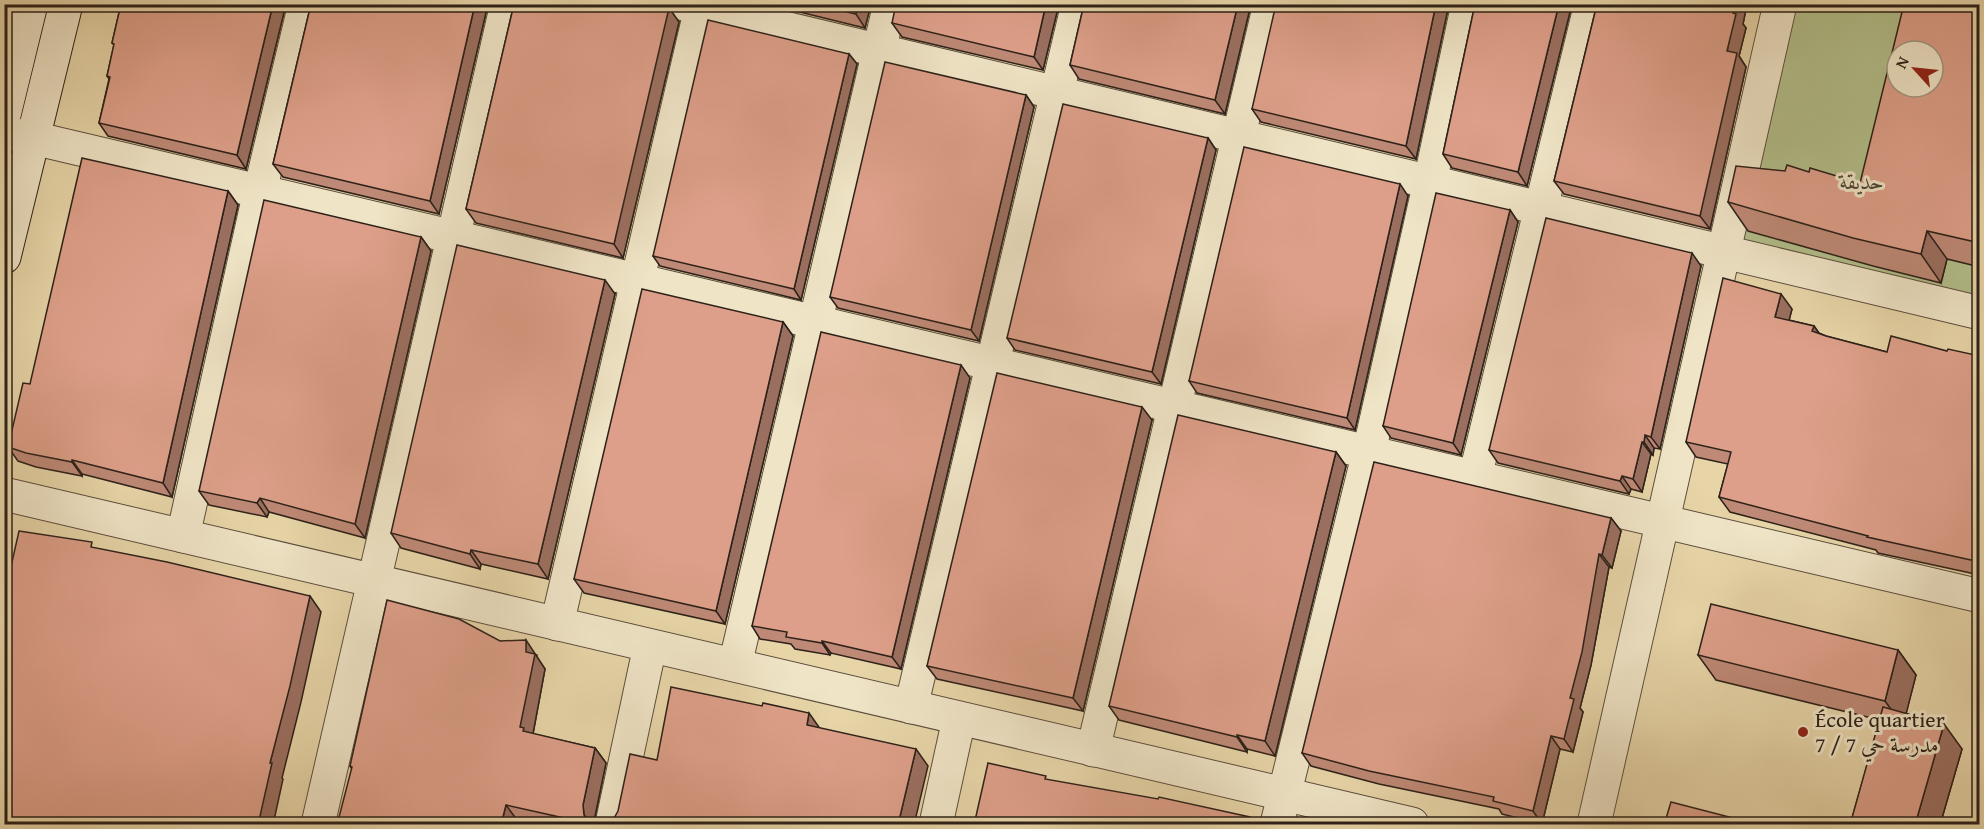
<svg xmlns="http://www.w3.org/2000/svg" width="1984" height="829" font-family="'Gentium Book Plus',Amiri,serif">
	<rect width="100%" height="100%" fill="#e7d5a8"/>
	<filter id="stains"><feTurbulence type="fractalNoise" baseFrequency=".00333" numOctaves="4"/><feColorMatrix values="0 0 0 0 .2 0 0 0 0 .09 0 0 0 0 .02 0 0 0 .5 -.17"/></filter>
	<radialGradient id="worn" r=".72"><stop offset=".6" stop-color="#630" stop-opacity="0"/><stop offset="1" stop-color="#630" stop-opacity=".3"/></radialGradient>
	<path fill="#b2be8a" stroke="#707052" stroke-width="1.5" fill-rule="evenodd" d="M1788,5H1979V313L1736,256ZM1897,51H1933V87H1897Z"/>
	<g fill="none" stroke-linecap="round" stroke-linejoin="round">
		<defs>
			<g id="street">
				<path d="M684,4L1980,313"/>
				<path d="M4,133L33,138L1980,596"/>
				<path d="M1475,477L1591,4"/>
				<path d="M4,494L1412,824"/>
				<path d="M183,536L260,191L305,4"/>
				<path d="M557,624L702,4"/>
				<path d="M735,665L890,4"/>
				<path d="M911,707L1078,4"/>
				<path d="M1093,750L1270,4"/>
				<path d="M318,824L507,4"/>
				<path d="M612,824L650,646"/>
				<path d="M936,824L959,719"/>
				<path d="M1277,824L1369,452L1430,182L1468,4"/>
				<path d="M1594,824L1780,4"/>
			</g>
			<g id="secondary">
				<path d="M4,115L31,4"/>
				<path d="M4,257L66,4"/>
			</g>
		</defs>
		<use href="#street" stroke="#5c4e3d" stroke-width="35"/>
		<use href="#secondary" stroke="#2d2119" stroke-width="35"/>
		<use href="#street" stroke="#efe4c6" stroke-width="33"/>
		<use href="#secondary" stroke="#efe4c6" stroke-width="33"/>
	</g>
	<g fill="#be8976" stroke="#2d2119" stroke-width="1.5">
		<path d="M121,4H286L246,169L108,136L99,123L109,79L107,76L114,45L112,43Z"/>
		<path d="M311,4H488L439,214L283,177L273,164Z"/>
		<path d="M514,4H666V6L669,8L679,22L623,258L476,223L466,209Z"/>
		<path d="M767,4H871L865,28Z"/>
		<path d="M1059,4L1043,70L902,37L892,23Z"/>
		<path d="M1084,4H1251L1225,114L1079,79L1070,65Z"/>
		<path d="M1449,4L1416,159L1261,122L1252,109Z"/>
		<path d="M1475,4H1572L1527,186L1452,168L1443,154Z"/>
		<path d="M1597,4H1747L1743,24L1746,28L1739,56L1746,67L1710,229L1564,194L1554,181Z"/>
		<path d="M1980,4V267L1947,259L1941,283L1873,266L1748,231L1728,202L1785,171L1809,172L1860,183Z"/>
		<path d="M849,54L857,64L801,300L660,266L653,256Z"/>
		<path d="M1026,95L1034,107L979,341L838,308L830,297Z"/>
		<path d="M1208,138L1216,150L1161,384L1015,350L1007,338Z"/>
		<path d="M228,191L238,205L172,497L82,474V476L36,467L18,461L8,447L30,384Z"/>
		<path d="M1408,196L1355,430L1197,393L1189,381Z"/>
		<path d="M1510,210L1518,222L1461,455L1391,438L1383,426Z"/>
		<path d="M421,237L431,251L365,538L269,512L267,517L209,505L199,491Z"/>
		<path d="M1701,266L1660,449L1654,448L1653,455L1651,454L1642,492L1631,489L1629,494L1498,463L1489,450Z"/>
		<path d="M615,294L548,579L481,564L480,569L401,548L391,533Z"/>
		<path d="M1792,309L1789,320L1814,326L1819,333L1826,336L1887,352L1947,351L1980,356V575L1878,553L1876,550L1730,512L1719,497L1728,464L1696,457L1686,442Z"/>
		<path d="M783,322L793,336L725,624L584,593L574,579Z"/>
		<path d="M970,378L901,669L831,653L830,655L795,649L791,644L760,639L752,626Z"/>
		<path d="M1152,420L1083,711L937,679L927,666Z"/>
		<path d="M1336,452L1346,466L1275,756L1247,749V752L1119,720L1109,706Z"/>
		<path d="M1611,518L1621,531L1612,568L1609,567L1591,665L1580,708L1583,712L1573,752L1560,749L1542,824L1502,814L1499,809L1379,784L1311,766L1302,753Z"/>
		<path d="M500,641L537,655V657L545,669L533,734L595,748L606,763L594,821V825H536L517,820L351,768L350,766Z"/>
		<path d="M1898,650L1916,675L1906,713L1962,749L1940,825H1850L1880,720L1716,680L1698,655Z"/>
	</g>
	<g fill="#9b6f60" stroke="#2d2119" stroke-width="1.5">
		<path d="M273,4H286L246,169L237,155Z"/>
		<path d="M475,4H488L439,214L430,201Z"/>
		<path d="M662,4H666V10L669,8L679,22L623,258L614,244Z"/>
		<path d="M858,4H871L865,28L856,14Z"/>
		<path d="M1046,4H1059L1043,70L1034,57Z"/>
		<path d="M1238,4H1251L1225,114L1215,100Z"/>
		<path d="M1436,4H1449L1416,159L1406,146Z"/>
		<path d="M1559,4H1572L1527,186L1518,172Z"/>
		<path d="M1735,4H1747L1743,24L1746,28L1739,56L1746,67L1710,229L1700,216Z"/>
		<path d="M849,54L857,64L801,300L794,289Z"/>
		<path d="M1026,95L1034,107L979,341L971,330Z"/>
		<path d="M1208,138L1216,150L1161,384L1152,372Z"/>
		<path d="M1400,184L1408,196L1355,430L1347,418Z"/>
		<path d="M228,191L238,205L172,497L163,483Z"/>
		<path d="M1510,210L1518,222L1461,455L1453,443Z"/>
		<path d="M1927,231L1947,259L1941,283L1921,254Z"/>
		<path d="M421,237L431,251L365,538L355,524Z"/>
		<path d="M1692,253L1701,266L1660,449L1651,437Z"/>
		<path d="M605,280L615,294L548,579L538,564Z"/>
		<path d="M1781,294L1792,309L1786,332L1775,317Z"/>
		<path d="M783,322L793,336L725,624L716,611Z"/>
		<path d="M1814,326L1824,341L1812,331Z"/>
		<path d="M961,365L970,378L901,669L892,657Z"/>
		<path d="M1142,407L1152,420L1083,711L1073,698Z"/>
		<path d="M1645,435L1654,448L1653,455L1644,442Z"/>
		<path d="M1642,442L1651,454L1642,492L1633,479Z"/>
		<path d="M1336,452L1346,466L1275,756L1265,741Z"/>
		<path d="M72,460L82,474V476L72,462Z"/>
		<path d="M1622,476L1631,489L1629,494L1620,481Z"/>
		<path d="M260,498L269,512L267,517L257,503Z"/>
		<path d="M1611,518L1621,531L1612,568L1602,555Z"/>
		<path d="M471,550L481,564L480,569L470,554Z"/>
		<path d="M1599,554L1609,567L1591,665L1580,708L1583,712L1573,752L1564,739L1570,698Z"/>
		<path d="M310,596L321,612L301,702L282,778L283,779L273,825H258L270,763Z"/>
		<path d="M526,640L545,669L532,739L534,747L520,727Z"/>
		<path d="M822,641L831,653L830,655L822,643Z"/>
		<path d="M1898,650L1916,675L1903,726L1885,701Z"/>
		<path d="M809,713L821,730L807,725Z"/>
		<path d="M1944,724L1962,749L1940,825H1915Z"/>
		<path d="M1237,735L1247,749V752L1237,737Z"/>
		<path d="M1551,736L1560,749L1542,824L1533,811Z"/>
		<path d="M595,748L606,763L594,821V825L590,824L584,815L583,805Z"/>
		<path d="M916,749L928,766L914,825H898Z"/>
		<path d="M506,805L517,820L516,825H501Z"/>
	</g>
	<g fill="#dd9f89" stroke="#2d2119" stroke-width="1.5" fill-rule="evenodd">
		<path d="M121,4H273L237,155L99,123L110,77L107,76L114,44L112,43Z"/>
		<path d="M311,4H475L430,201L273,164Z"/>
		<path d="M514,4H663L669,8L614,244L466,209Z"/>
		<path d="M814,4H858L856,14Z"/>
		<path d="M896,4H1046L1034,57L892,23Z"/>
		<path d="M1084,4H1238L1215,100L1070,65Z"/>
		<path d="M1276,4H1436L1406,146L1252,109Z"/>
		<path d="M1475,4H1559L1518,172L1443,154Z"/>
		<path d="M1597,4H1735L1733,13L1736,14L1727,51L1737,53L1700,216L1554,181Z"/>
		<path d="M1904,4H1980V243L1927,231L1921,254L1853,238L1728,202L1736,166L1785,171L1787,165L1809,172L1810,168L1860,183ZM1897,51H1933V87H1897Z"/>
		<path d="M708,20L849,54L794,289L653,256Z"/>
		<path d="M885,62L1026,95L971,330L830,297Z"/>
		<path d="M1063,104L1208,138L1152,372L1007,338Z"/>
		<path d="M1244,147L1400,184L1347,418L1189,381Z"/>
		<path d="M82,158L228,191L163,483L72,460V462L26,453L8,447L23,383L30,384Z"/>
		<path d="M1436,193L1510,210L1453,443L1383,426Z"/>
		<path d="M264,200L421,237L355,524L260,498L257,503L199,491Z"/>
		<path d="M1546,218L1692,253L1651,437L1645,435L1644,442H1642L1633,479L1622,476L1620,481L1489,450Z"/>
		<path d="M457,245L605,280L538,564L471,550L470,554L391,533Z"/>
		<path d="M1723,278L1781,294L1775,317L1814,326L1812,331L1826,336L1887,352L1891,336L1947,351L1948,349L1980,356V562L1867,537L1868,536L1719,497L1731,452L1686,442Z"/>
		<path d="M642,289L783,322L716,611L574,579Z"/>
		<path d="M821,332L961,365L892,657L822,641V643L786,637L787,632L752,626Z"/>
		<path d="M997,373L1142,407L1073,698L927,666Z"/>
		<path d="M1178,415L1336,452L1265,741L1237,735V737L1109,706Z"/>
		<path d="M1374,462L1611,518L1602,555L1599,554L1582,652L1570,698L1574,699L1564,739L1551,736L1533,811L1493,801L1494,797L1369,771L1302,753Z"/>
		<path d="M19,531L92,542L91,547L167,562L310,596L290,686L270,763H272L258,825H4V597Z"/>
		<path d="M387,600L459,619L500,641L526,640V652L535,654L520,727L524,728L523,731L595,748L583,805L584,815L591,824L506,805L501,825H337L352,767L350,766Z"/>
		<path d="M1711,604L1898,650L1885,701L1698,655Z"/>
		<path d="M671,687L762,706L763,703L809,713L807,725L916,749L898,825H604L613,820L618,811L630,754L657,760Z"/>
		<path d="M1883,707L1944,724L1915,825H1850Z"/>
		<path d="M988,763L1046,776L1045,779L1158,799L1159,797L1250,817L1260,825H974Z"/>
		<path d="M1671,802L1760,825H1664Z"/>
		<path d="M1273,822L1283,825H1262Z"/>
	</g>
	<circle fill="#8f2418" stroke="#efe4c6" stroke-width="2" cx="1803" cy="732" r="6"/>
	<g text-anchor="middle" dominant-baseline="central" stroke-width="6" stroke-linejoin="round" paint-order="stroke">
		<g font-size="22" font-style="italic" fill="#4e4835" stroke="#efe4c6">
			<text x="1862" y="181">حديقة</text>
		</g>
		<g font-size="22" fill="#2d2119" stroke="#efe4c6" text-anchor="start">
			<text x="1815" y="719">École quartier<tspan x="1815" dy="25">7 / مدرسة حي 7</tspan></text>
		</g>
	</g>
	<rect width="1984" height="829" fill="none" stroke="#e7d5a8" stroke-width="24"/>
	<rect x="6" y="6" width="1972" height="817" fill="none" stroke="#2d2119" stroke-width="3"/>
	<rect x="12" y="12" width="1960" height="805" fill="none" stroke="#2d2119" stroke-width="1.5"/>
	<g transform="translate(1915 69) rotate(297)"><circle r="28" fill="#efe4c6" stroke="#a19681" stroke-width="1.5"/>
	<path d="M0-4.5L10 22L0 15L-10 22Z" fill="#8f2418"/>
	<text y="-9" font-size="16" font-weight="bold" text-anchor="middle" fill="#2d2119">N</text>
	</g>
	<rect width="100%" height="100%" filter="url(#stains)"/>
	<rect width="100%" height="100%" fill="url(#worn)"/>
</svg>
